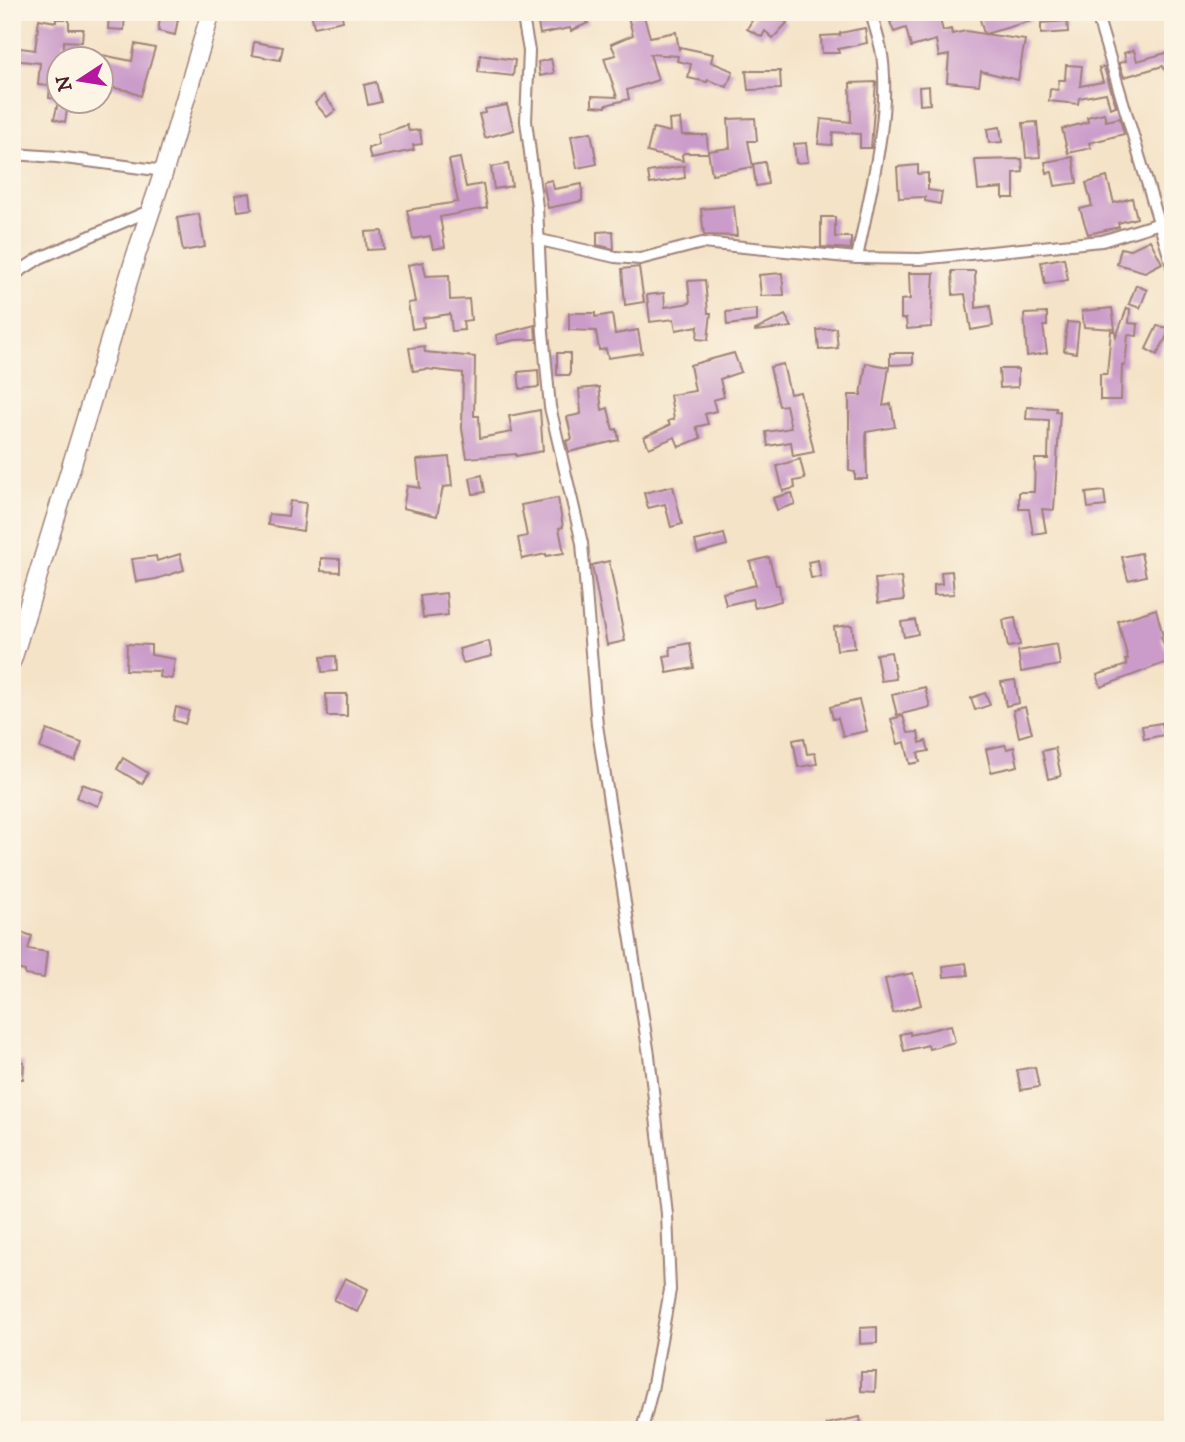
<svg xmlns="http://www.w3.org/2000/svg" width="1185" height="1442" font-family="'IM FELL DW Pica',serif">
	<rect width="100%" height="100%" fill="#fcf5e5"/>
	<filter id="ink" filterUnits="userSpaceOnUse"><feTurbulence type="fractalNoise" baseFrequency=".0143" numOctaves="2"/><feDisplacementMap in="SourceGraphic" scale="14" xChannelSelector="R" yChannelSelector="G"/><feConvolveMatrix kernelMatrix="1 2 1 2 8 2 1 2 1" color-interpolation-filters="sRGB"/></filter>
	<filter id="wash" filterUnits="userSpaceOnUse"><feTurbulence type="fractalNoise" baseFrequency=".00686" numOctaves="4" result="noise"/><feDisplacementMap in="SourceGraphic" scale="28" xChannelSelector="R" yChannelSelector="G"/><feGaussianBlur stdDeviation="1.57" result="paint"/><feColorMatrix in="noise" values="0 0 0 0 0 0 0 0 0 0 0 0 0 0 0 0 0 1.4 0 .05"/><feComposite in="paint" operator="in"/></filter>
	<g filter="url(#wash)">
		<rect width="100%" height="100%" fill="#f4e3c7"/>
		<g id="blocks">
			<g fill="#cb9cca">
				<path d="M109,12H125L124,30L108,29Z"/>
				<path d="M161,12L179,14L175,35L158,31Z"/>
				<path d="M311,12H321L322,15L341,12L343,21L314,27Z"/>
				<path d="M536,12H583L588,23L571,31L570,28L540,34Z"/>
				<path d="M757,12H776L787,23L773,38L765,31L762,37L747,29Z"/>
				<path d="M911,12H938L943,31L951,29L952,34L966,31L984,34L978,12H1028L1031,21L985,34L1025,40L1018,80L981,71L979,85L947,82L949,55L939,57L936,40L911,47L906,28L894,32L890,22L911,14Z"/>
				<path d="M643,13L650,37L676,32L679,50L680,47L713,54L711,62L733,71L727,87L708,80L707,82L688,78L691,64L677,61L678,56L650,54L658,80L627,90L629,99L606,105V107L592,106V96L617,97L604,58L616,55L611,44L633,35L628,17Z"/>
				<path d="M39,19L56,22V19H69V29H83L82,42L64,41L63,60H60V99L49,98L50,86L38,85L40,63L12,60V47L35,50Z"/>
				<path d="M1067,21L1068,32L1041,34V23Z"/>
				<path d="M865,28L867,43L838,49L839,53H822L821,36L840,35V33Z"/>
				<path d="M254,42L283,47L280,60L252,55Z"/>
				<path d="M135,44L155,48L141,96L126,90L102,86V55L132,61Z"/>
				<path d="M1134,50L1137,61L1173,51V89L1163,66L1124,77L1119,63L1126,61L1124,53Z"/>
				<path d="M480,55L515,60L513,76L478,72Z"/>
				<path d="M551,59L554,73L540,76L538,62Z"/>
				<path d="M1066,65L1082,66L1080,86L1103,82L1099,68L1104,67L1116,106L1110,108L1106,93L1079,98L1078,104L1049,101L1050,89L1058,90L1059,80H1065Z"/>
				<path d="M746,71H780L781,89L748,90Z"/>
				<path d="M376,82L381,102L368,105L364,85Z"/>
				<path d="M876,82L871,148H860V134L833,132L832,145L818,144L821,119L851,122L850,83Z"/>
				<path d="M929,86L930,104L920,105L919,87Z"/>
				<path d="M324,95L336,110L327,117L315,103Z"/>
				<path d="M58,103L68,105L65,122L54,119Z"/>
				<path d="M507,105L514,130L485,138L479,114L485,113V109Z"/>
				<path d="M1104,113L1106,121L1120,118L1124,134L1089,143L1091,148L1068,153L1062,129L1088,122L1087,117Z"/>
				<path d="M755,118L757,141H748L753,167L712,174L708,151L730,148L728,119Z"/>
				<path d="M680,119L682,135H707L708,153H684L682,155L683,161L647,152L653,128L670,132L669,120Z"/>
				<path d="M1037,122L1040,157L1026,158L1023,123Z"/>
				<path d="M407,125L409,131L420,130L422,144L413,145L414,150L371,159L368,148L379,145L377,135Z"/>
				<path d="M1000,127L1002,142L989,143L987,129Z"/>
				<path d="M591,132L597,164L577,168L571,136Z"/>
				<path d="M806,143L808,162L796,163L794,144Z"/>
				<path d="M1073,157L1077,183L1055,186L1052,172L1047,173L1045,162Z"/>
				<path d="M460,158L466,187L483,184L487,208L440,217L445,247L433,249L430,236L413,239L407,210L458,202L449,160Z"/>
				<path d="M1022,159L1023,172L1014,173V198H1003V188L978,190L975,160Z"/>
				<path d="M765,162L768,184L756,186L753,164Z"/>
				<path d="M508,164L512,186L494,189L491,167Z"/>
				<path d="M918,165V174L928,173V190L942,192L940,204L925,201V197L899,198L897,167Z"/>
				<path d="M684,166L685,178L650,184L648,172Z"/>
				<path d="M1107,177L1114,203L1132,198L1137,218L1118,223L1119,227L1088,234L1080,209L1092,206L1086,183Z"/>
				<path d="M552,180L554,189L582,184V201L548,208L543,182Z"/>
				<path d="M250,193L252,209L238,211L235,195Z"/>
				<path d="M734,206L737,236L704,235L701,209Z"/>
				<path d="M199,214L205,247L183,251L177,218Z"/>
				<path d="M821,217H835V237H851V249L821,247Z"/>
				<path d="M382,231L384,249L367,250L365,232Z"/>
				<path d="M613,231L614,249L597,245V232Z"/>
				<path d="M1150,240L1162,263L1145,272L1117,264L1121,248L1129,250Z"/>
				<path d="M1064,258L1068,280L1045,284L1041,262Z"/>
				<path d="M423,262L426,276L449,275L450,300L469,299L471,320L463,321L464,330L452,331L450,314L423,318L424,327L412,329L408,303L415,302L408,265Z"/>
				<path d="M639,267L644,302L625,305L622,269Z"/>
				<path d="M952,271H975L976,308L990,306L993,326L971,330L965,294L953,295Z"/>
				<path d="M782,273L784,295L761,296L759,275Z"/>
				<path d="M909,273H934L931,327L907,329L906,319H901V300L910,299Z"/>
				<path d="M705,280L708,313H711L708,340L697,339L698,326L676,330L674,319L650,322L647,295L664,293L665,307L690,303L688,281Z"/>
				<path d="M1136,285L1147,290L1140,308L1129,304Z"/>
				<path d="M1112,308L1115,329L1084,327L1082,311Z"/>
				<path d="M1127,308L1130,309L1129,323L1138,324L1137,336L1128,335L1125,366L1122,365L1121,400H1100V374H1107L1111,331H1115L1116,337Z"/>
				<path d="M757,309V321L727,325L726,312Z"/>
				<path d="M569,313H595V317L612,314L615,334L638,330L642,353L608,358L606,349L599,350L596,331L569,330Z"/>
				<path d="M1047,313V326H1043L1047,353L1027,356L1024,314Z"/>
				<path d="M785,315L792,327L755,331V330Z"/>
				<path d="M1067,322L1079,323L1076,353L1064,351Z"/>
				<path d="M535,325L536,339L515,340L498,344L496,335Z"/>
				<path d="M1157,326L1171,328L1157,355L1146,349Z"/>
				<path d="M836,328L838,348L819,350L817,330Z"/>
				<path d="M424,346L425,352L475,357L474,416H479L480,438L512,432L509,416L540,410L543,451L516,456V454L467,458L462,429L463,373L426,369L413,371L409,348Z"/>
				<rect x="557" y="353" width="13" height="22"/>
				<path d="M734,353L741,372L720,379L724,397L713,400L716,411L705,414L708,424L696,427L701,438L679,447L675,437L649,448L644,437L670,425L668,421L674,419L670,395L695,391L690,365Z"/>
				<path d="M890,353H913V364L890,365Z"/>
				<path d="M866,363L889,367L883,406L891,404L895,427L866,432L867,479H855V472L849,471V395H861Z"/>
				<path d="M783,364L790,394L800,392L814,452L793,456L791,442L768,446L766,432L791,428L786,405L779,406L770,367Z"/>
				<path d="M999,369H1018V387L1000,388Z"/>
				<path d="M538,370L539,387L520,389L518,372Z"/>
				<path d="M599,387L602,410L608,408L613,430L617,429L619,440L569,452L566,441L572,439L567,417L581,414L579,389Z"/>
				<path d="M1027,407L1056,408V412L1060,411L1054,510L1042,509L1046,532L1033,534L1029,509H1019V492H1034L1035,459H1048L1049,420L1026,419Z"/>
				<path d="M449,457L452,486L443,487L437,516L403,508L407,486L420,488L417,460Z"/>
				<path d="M800,459L805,479L794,481L795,488L783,491L777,466Z"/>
				<path d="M482,475L485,492L473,494L470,478Z"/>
				<path d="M673,486L682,524L671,527L665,504L648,508L644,493Z"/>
				<path d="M1104,491L1106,506L1088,508L1086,493Z"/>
				<path d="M792,493L795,504L777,510L773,498Z"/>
				<path d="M558,498L563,527L559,528L564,553L546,556V554L522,559L518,538L527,536L521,505Z"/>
				<path d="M290,501L306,503L303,531L268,525L269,514L288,516Z"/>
				<path d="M724,534L727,545L698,553L695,541Z"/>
				<path d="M1141,553L1146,576L1128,580L1122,557Z"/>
				<path d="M180,554L184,570L156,579L136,582L132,559L156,556L157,561Z"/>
				<path d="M769,557L776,585H779L781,601L755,608L752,599L726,605L723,593L756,585L750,562Z"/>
				<path d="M321,558L340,559V572L321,571Z"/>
				<path d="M818,560L821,577L811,578L808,562Z"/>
				<path d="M609,561L625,641L607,645L592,565Z"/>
				<path d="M952,571L954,594L934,595V585L942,584L941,572Z"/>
				<path d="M901,577L904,600L878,603L875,579Z"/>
				<path d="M446,593L448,615L423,618L420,596Z"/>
				<path d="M1156,609L1163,636L1161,637L1170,661L1101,687L1097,675L1127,665L1125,660L1128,659L1118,621Z"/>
				<path d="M1015,618L1020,645L1008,647L1003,620Z"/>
				<path d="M915,620L918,634L904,637L901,622Z"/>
				<path d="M852,625L855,648L837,650L834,627Z"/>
				<path d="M489,641L492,656L463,663L459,649Z"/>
				<path d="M690,643L694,668L667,673L664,656L671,655L670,647Z"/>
				<path d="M127,644L151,645V655L175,659L172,679L159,677L160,671L126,670Z"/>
				<path d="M1057,644L1060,665L1021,672L1018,651Z"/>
				<path d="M891,652L896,679L881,681L876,654Z"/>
				<path d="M336,656L337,671L322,672L321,657Z"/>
				<path d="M1015,680L1019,703L1006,706L1001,682Z"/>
				<path d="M925,687L930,707L897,715L892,695Z"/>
				<path d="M985,693L990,705L975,710L971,698Z"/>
				<path d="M326,694H347V716H327Z"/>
				<path d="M859,700L867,731L843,736L838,718L833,719L830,707Z"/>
				<path d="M176,707L189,711L185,724L173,720Z"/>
				<path d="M1025,707L1032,733L1019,737L1013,710Z"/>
				<path d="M903,716L908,733L918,732L920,743L926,741L929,751L918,753L920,762L910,764L905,742L898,744L891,719Z"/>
				<path d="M1162,723L1164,735L1144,739L1142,726Z"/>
				<path d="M47,730L82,743L75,761L40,748Z"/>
				<path d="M804,738L807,754L815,753L817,764L798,767L793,740Z"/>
				<path d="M1005,745L1007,749L1014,747L1018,766L991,772L986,749Z"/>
				<path d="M1055,748L1061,776L1048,779L1042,751Z"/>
				<path d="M123,758L148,773L142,784L117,769Z"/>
				<path d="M82,784L104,792L98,806L77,798Z"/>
				<path d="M12,929L32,936L28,949L47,952L44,978L25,975V971L12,968Z"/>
				<path d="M966,963L968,975L944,977L943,966Z"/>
				<path d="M913,973L921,1005L893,1013L885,979Z"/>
				<path d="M951,1025L955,1042L929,1049L928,1045L904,1051L900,1034L910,1032V1035Z"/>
				<path d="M12,1061L24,1062L23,1079H12Z"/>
				<path d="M1035,1067L1039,1087L1021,1090L1017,1070Z"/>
				<path d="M345,1278L368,1289L357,1312L334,1300Z"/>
				<path d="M877,1327V1343L860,1344V1328Z"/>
				<path d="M861,1372H876L875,1392L861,1391Z"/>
				<path d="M860,1417L862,1430H827L826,1424Z"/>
			</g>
		</g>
	</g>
	<g filter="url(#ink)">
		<use href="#blocks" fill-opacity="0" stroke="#9f8179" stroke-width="2"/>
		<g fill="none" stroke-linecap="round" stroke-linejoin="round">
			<defs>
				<g id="street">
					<path d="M522,12L529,51L526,121L537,207L543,332L550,407L582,543L597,725L649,1055L667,1214L670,1290L652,1390L642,1430"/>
					<path d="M1096,12L1173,269"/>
					<path d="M12,154L57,157L164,171"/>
					<path d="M540,240L615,257L640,259L702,243L857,258L920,259L1102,241L1173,219"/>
					<path d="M857,258C869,196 893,111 881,49C878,37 874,24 871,12"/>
					<path d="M12,276L40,258L151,210"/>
				</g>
				<path id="primary" d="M12,660L136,255L164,171L211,12"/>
			</defs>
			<use href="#street" stroke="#9f8179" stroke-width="14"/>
			<use href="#primary" stroke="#9f8179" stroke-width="21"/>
			<use href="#street" stroke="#fff" stroke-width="10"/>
			<use href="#primary" stroke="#fff" stroke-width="18"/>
		</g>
	</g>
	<rect width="1185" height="1442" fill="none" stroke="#fcf5e5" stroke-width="42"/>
	<g transform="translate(80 80) rotate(258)"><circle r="33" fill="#fcf5e5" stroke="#b59f9b" stroke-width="2"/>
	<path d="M0-5L12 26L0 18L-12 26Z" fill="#b5179e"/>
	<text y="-10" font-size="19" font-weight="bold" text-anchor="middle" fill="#4a1f2b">N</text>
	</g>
</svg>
